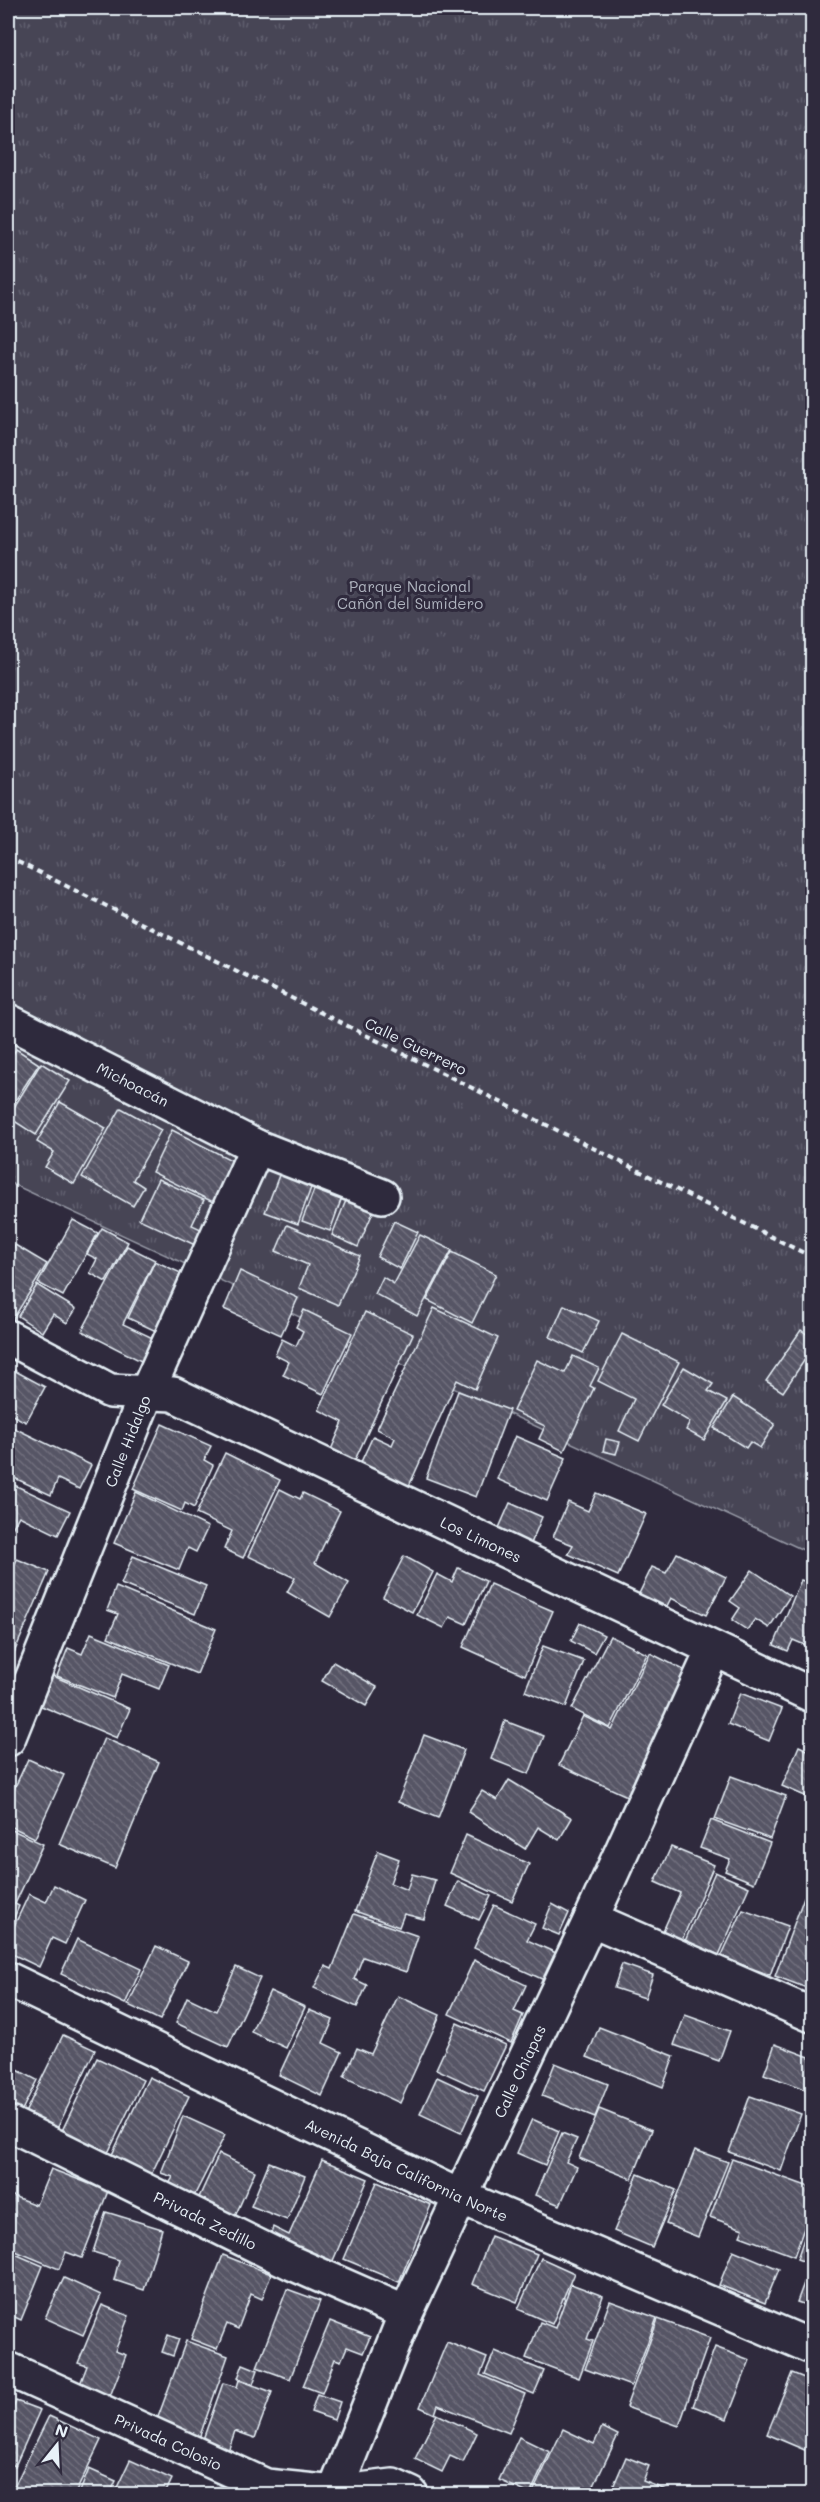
<svg xmlns="http://www.w3.org/2000/svg" width="820" height="2502" font-family="Mali,sans-serif">
	<defs>
		<pattern id="park-tufts" width="24" height="20" patternUnits="userSpaceOnUse" patternTransform="scale(1.5)"><rect width="24" height="20" fill="#464455"/><path d="M3 7l-1-3M5 7V3M7 7l1-3M15 17l-1-3M17 17v-4M19 17l1-3" fill="none" stroke="#615f6e"/></pattern>
		<pattern id="building-back-hatch" width="6" height="6" patternUnits="userSpaceOnUse" patternTransform="scale(1.5)"><rect width="6" height="6" fill="#575565"/><path d="M-1 5l2 2M0 0l6 6M5-1l2 2" fill="none" stroke="#6f6e7c"/></pattern>
	</defs>
	<rect width="100%" height="100%" fill="#2f2a3d"/>
	<filter id="ink" filterUnits="userSpaceOnUse"><feTurbulence type="fractalNoise" baseFrequency=".0167" numOctaves="2"/><feDisplacementMap in="SourceGraphic" scale="12" xChannelSelector="R" yChannelSelector="G"/><feConvolveMatrix kernelMatrix="1 2 1 2 8 2 1 2 1" color-interpolation-filters="sRGB"/></filter>
	<g filter="url(#ink)">
		<path fill="url(#park-tufts)" stroke="#979aa6" stroke-width="1.5" d="M8,8H812V1554L8,1182Z"/>
		<g fill="url(#building-back-hatch)" stroke="#e8f1f8" stroke-width="1.5">
			<path d="M16,1049L39,1064L13,1104L8,1100V1062Z"/>
			<path d="M41,1063L70,1081L36,1135L8,1117Z"/>
			<path d="M60,1102L106,1128L74,1184L45,1167L54,1152L37,1142Z"/>
			<path d="M121,1108L161,1130L133,1180L144,1187L133,1206L82,1177Z"/>
			<path d="M172,1130L237,1163L217,1204L152,1172Z"/>
			<path d="M281,1170L313,1182L298,1224L265,1212Z"/>
			<path d="M158,1179L204,1200L192,1225L203,1230L195,1245L139,1219Z"/>
			<path d="M314,1190L341,1200L330,1231L302,1221Z"/>
			<path d="M347,1198L374,1210L358,1247L332,1235Z"/>
			<path d="M73,1220L98,1233L63,1296L38,1283Z"/>
			<path d="M394,1221L418,1232L400,1269L377,1257Z"/>
			<path d="M287,1225L360,1256L338,1305L299,1288L308,1265L276,1251Z"/>
			<path d="M102,1228L128,1242L106,1282L90,1273L97,1259L87,1254Z"/>
			<path d="M420,1235L452,1250L417,1316L375,1294L383,1277L394,1284Z"/>
			<path d="M15,1245L47,1264L10,1324L8,1322V1258Z"/>
			<path d="M127,1246L155,1260L123,1324L155,1339L143,1362L82,1331Z"/>
			<path d="M452,1252L496,1274L472,1323L427,1300Z"/>
			<path d="M155,1261L183,1274L156,1331L128,1318Z"/>
			<path d="M240,1271L298,1298L281,1335L224,1309Z"/>
			<path d="M37,1285L76,1309L67,1323L53,1314L42,1332L18,1316Z"/>
			<path d="M564,1305L599,1321L583,1353L550,1337Z"/>
			<path d="M434,1308L498,1338L475,1389L457,1380L404,1497L355,1475L373,1436L392,1445L395,1438L377,1429Z"/>
			<path d="M304,1310L352,1333L323,1394L283,1375L289,1362L275,1355L282,1339L296,1346L303,1331L296,1327Z"/>
			<path d="M365,1312L413,1334L354,1462L330,1452L343,1422L319,1410Z"/>
			<path d="M801,1330L812,1338V1349L783,1392L766,1381Z"/>
			<path d="M622,1334L679,1362L639,1441L619,1431L634,1399L598,1381Z"/>
			<path d="M573,1356L599,1368L590,1386L594,1388L564,1451L539,1439L545,1426L513,1411L537,1360L565,1373Z"/>
			<path d="M8,1367L45,1387L26,1422L8,1413Z"/>
			<path d="M684,1367L713,1384L708,1391L727,1401L704,1440L686,1430L690,1422L661,1405Z"/>
			<path d="M458,1391L509,1410L476,1497L426,1478Z"/>
			<path d="M733,1397L775,1424L760,1448L750,1442L746,1448L714,1428Z"/>
			<path d="M162,1424L211,1446L204,1460L213,1465L194,1508L185,1503L182,1511L133,1489Z"/>
			<path d="M8,1425L91,1465L79,1489L58,1479L51,1495L8,1475Z"/>
			<path d="M515,1436L566,1458L547,1501L497,1479Z"/>
			<path d="M606,1439L620,1442L616,1454L603,1451Z"/>
			<path d="M225,1453L280,1480L243,1558L224,1549L232,1531L196,1514Z"/>
			<path d="M8,1482L70,1511L58,1535L19,1516L8,1536Z"/>
			<path d="M280,1489L300,1499L303,1493L340,1511L315,1563L349,1583L330,1617L287,1592L295,1578L248,1556Z"/>
			<path d="M136,1492L208,1527L196,1552L188,1548L179,1570L114,1543Z"/>
			<path d="M596,1493L646,1514L618,1576L568,1554L573,1545L553,1537L568,1502L588,1511Z"/>
			<path d="M510,1503L542,1517L528,1551L495,1537Z"/>
			<path d="M677,1553L726,1577L706,1615L671,1598L663,1614L636,1600L652,1567L666,1573Z"/>
			<path d="M133,1556L206,1586L195,1614L121,1584Z"/>
			<path d="M404,1556L433,1572L412,1612L383,1597Z"/>
			<path d="M17,1559L49,1572L13,1655L8,1653V1580Z"/>
			<path d="M458,1568L486,1581L466,1624L450,1617L444,1628L417,1615L437,1574L452,1582Z"/>
			<path d="M752,1570L790,1596L769,1628L755,1619L747,1630L732,1620L740,1608L730,1601Z"/>
			<path d="M801,1580L812,1584V1648L793,1640L788,1651L774,1645Z"/>
			<path d="M490,1584L553,1611L525,1675L463,1647Z"/>
			<path d="M116,1587L216,1629L197,1674L108,1637L118,1614L107,1610Z"/>
			<path d="M580,1623L604,1635L594,1653L571,1641Z"/>
			<path d="M91,1633L169,1665L159,1689L122,1674L113,1698L57,1676L68,1648L82,1654Z"/>
			<path d="M610,1636L647,1654L610,1728L572,1709Z"/>
			<path d="M543,1646L584,1661L566,1707L525,1691Z"/>
			<path d="M650,1653L686,1671L627,1796L559,1765L583,1716L612,1730Z"/>
			<path d="M333,1662L377,1687L366,1706L322,1681Z"/>
			<path d="M51,1675L130,1709L117,1738L39,1705Z"/>
			<path d="M740,1693L782,1709L769,1741L728,1724Z"/>
			<path d="M505,1721L544,1736L529,1774L491,1759Z"/>
			<path d="M424,1735L464,1750L438,1818L398,1802Z"/>
			<path d="M104,1738L159,1762L115,1868L59,1844Z"/>
			<path d="M799,1746L812,1752V1799L782,1786Z"/>
			<path d="M28,1759L64,1775L35,1838L8,1825V1802Z"/>
			<path d="M731,1776L786,1796L770,1839L715,1819Z"/>
			<path d="M509,1780L572,1818L559,1840L538,1827L525,1849L468,1812L482,1791L497,1800Z"/>
			<path d="M711,1820L770,1843L754,1883L725,1871L730,1859L700,1848Z"/>
			<path d="M8,1828L43,1844L15,1904L19,1906L8,1932Z"/>
			<path d="M466,1835L529,1864L512,1901L450,1873Z"/>
			<path d="M671,1847L714,1865L682,1940L663,1931L680,1893L655,1882Z"/>
			<path d="M378,1851L399,1859L390,1883L407,1890L412,1874L435,1880L424,1919L404,1914L399,1927L355,1911Z"/>
			<path d="M715,1872L749,1887L719,1955L685,1941Z"/>
			<path d="M458,1881L491,1896L479,1920L447,1906Z"/>
			<path d="M54,1885L85,1900L65,1944L52,1938L39,1967L8,1952V1939L29,1894L46,1902Z"/>
			<path d="M804,1897L812,1900V1990L775,1976Z"/>
			<path d="M552,1904L569,1913L559,1935L542,1928Z"/>
			<path d="M494,1905L535,1924L527,1940L556,1953L544,1980L474,1948Z"/>
			<path d="M743,1910L788,1926L770,1975L721,1957Z"/>
			<path d="M354,1914L418,1936L406,1972L363,1957L354,1979L367,1985L357,2007L314,1988L325,1966L332,1969Z"/>
			<path d="M77,1939L141,1969L125,2004L61,1974Z"/>
			<path d="M156,1946L188,1961L160,2020L128,2005Z"/>
			<path d="M474,1960L526,1985L514,2011L523,2015L511,2043L449,2014Z"/>
			<path d="M622,1964L653,1975L645,1998L614,1988Z"/>
			<path d="M236,1967L260,1978L228,2047L176,2023L187,1997L216,2011Z"/>
			<path d="M270,1991L305,2007L286,2048L251,2032Z"/>
			<path d="M398,1996L440,2015L400,2103L344,2077L357,2048L371,2054Z"/>
			<path d="M309,2010L333,2020L323,2043L342,2052L322,2096L279,2075Z"/>
			<path d="M685,2015L730,2031L719,2061L674,2045Z"/>
			<path d="M457,2023L506,2045L484,2091L436,2069Z"/>
			<path d="M599,2027L674,2056L663,2087L587,2057Z"/>
			<path d="M63,2035L95,2050L56,2131L24,2115Z"/>
			<path d="M775,2044L812,2058V2092L764,2074Z"/>
			<path d="M97,2058L143,2080L106,2157L60,2135Z"/>
			<path d="M555,2063L608,2084L595,2117L542,2096Z"/>
			<path d="M8,2065L37,2080L20,2114L8,2108Z"/>
			<path d="M149,2077L189,2096L149,2179L109,2161Z"/>
			<path d="M437,2077L478,2096L461,2133L420,2114Z"/>
			<path d="M750,2096L801,2114L781,2171L729,2152Z"/>
			<path d="M599,2109L652,2130L632,2179L579,2158Z"/>
			<path d="M183,2116L225,2135L190,2204L165,2191L173,2177L161,2173Z"/>
			<path d="M532,2119L559,2131L545,2165L517,2153Z"/>
			<path d="M562,2133L577,2139L566,2162L577,2167L560,2205L535,2195Z"/>
			<path d="M695,2150L728,2162L698,2237L666,2224Z"/>
			<path d="M219,2154L255,2171L233,2221L196,2204Z"/>
			<path d="M732,2159L812,2188V2206L794,2256L740,2236L743,2229L710,2217Z"/>
			<path d="M322,2160L368,2179L329,2270L267,2243L273,2227L289,2235Z"/>
			<path d="M269,2162L305,2176L287,2220L251,2206Z"/>
			<path d="M51,2169L108,2191L82,2258L66,2252L59,2269L8,2248V2194L36,2205Z"/>
			<path d="M638,2174L676,2190L652,2247L614,2231Z"/>
			<path d="M377,2182L431,2205L399,2282L344,2259Z"/>
			<path d="M106,2212L162,2229L144,2290L114,2280L119,2260L93,2252Z"/>
			<path d="M812,2215V2307L797,2302L811,2264L797,2259Z"/>
			<path d="M491,2236L537,2254L517,2302L472,2284Z"/>
			<path d="M733,2250L779,2269L765,2303L719,2285Z"/>
			<path d="M8,2251L43,2266L21,2320L8,2314Z"/>
			<path d="M223,2255L271,2274L262,2299L251,2294L238,2329L227,2324L217,2349L191,2339Z"/>
			<path d="M541,2258L574,2273L552,2324L518,2309Z"/>
			<path d="M64,2278L101,2295L83,2335L45,2318Z"/>
			<path d="M571,2284L603,2296L587,2339L593,2341L579,2378L526,2358L540,2322L555,2328Z"/>
			<path d="M287,2289L320,2301L290,2379L257,2367Z"/>
			<path d="M610,2301L657,2318L631,2386L585,2369Z"/>
			<path d="M102,2305L129,2316L115,2351L126,2355L107,2404L77,2392L87,2366L78,2363Z"/>
			<path d="M658,2319L710,2338L679,2426L626,2407Z"/>
			<path d="M330,2321L370,2337L363,2353L347,2347L341,2361L335,2359L322,2393L303,2386Z"/>
			<path d="M168,2335L179,2339L173,2356L162,2352Z"/>
			<path d="M186,2341L228,2356L197,2444L154,2428Z"/>
			<path d="M447,2342L487,2358L480,2375L525,2394L509,2433L438,2405L435,2414L420,2407Z"/>
			<path d="M715,2347L750,2360L727,2419L693,2406Z"/>
			<path d="M495,2351L544,2371L534,2394L485,2374Z"/>
			<path d="M243,2364L258,2370L253,2384L238,2378Z"/>
			<path d="M792,2373L812,2381V2453L767,2434Z"/>
			<path d="M239,2380L272,2392L255,2438L235,2431L227,2454L201,2445L223,2383L237,2387Z"/>
			<path d="M317,2394L340,2402L334,2420L311,2412Z"/>
			<path d="M16,2401L40,2410L15,2466L8,2463V2421Z"/>
			<path d="M437,2414L477,2433L463,2462L450,2456L442,2472L415,2459Z"/>
			<path d="M49,2416L101,2440L75,2494H24L13,2489Z"/>
			<path d="M602,2427L618,2435L590,2494H532L563,2429L594,2444Z"/>
			<path d="M519,2437L550,2452L530,2494L499,2480Z"/>
			<path d="M626,2457L649,2466L643,2481L676,2494H610Z"/>
			<path d="M130,2460L172,2479L165,2494H114Z"/>
			<path d="M89,2469L116,2481L110,2494H79Z"/>
		</g>
		<g fill="none" stroke-linecap="round" stroke-linejoin="round">
			<defs>
				<g id="street">
					<path id="s1" d="M8,1021L257,1147L382,1196"/>
					<path id="s2" d="M8,1337L110,1391L173,1394L812,1695"/>
					<path id="s3" d="M8,1739L147,1392L257,1147"/>
					<path d="M591,1919L812,2015"/>
					<path id="s4" d="M8,1979L461,2197L812,2347"/>
					<path id="s5" d="M8,2123L292,2263L406,2313"/>
					<path id="s6" d="M8,2369L266,2486L335,2493L393,2486L411,2494"/>
					<path id="s7" d="M334,2494L406,2313L591,1919L713,1650"/>
				</g>
			</defs>
			<use href="#street" stroke="#e8f1f8" stroke-width="38"/>
			<g stroke="#e8f1f8" stroke-width="4" stroke-dasharray="6 4.5" stroke-linecap="butt">
				<path d="M8,857L812,1257"/>
				<path d="M812,1382L808,1396L812,1403"/>
			</g>
			<use href="#street" stroke="#2f2a3d" stroke-width="33"/>
		</g>
	</g>
	<g text-anchor="middle" dominant-baseline="central" stroke-width="6" stroke-linejoin="round" paint-order="stroke">
		<g font-size="15" fill="#afb4bf" stroke="#2f2a3d">
			<text x="410" y="586">Parque Nacional<tspan x="410" dy="17">Cañón del Sumidero</tspan></text>
		</g>
		<g font-size="15" fill="#e8f1f8" stroke="#2f2a3d">
			<text transform="translate(416 1046) rotate(26)">Calle Guerrero</text>
			<text stroke="none"><textPath href="#s1" startOffset="140">Michoacán</textPath></text>
			<text stroke="none"><textPath href="#s3" startOffset="321">Calle Hidalgo</textPath></text>
			<text stroke="none"><textPath href="#s2" startOffset="519">Los Limones</textPath></text>
			<text stroke="none"><textPath href="#s7" startOffset="462">Calle Chiapas</textPath></text>
			<text stroke="none"><textPath href="#s4" startOffset="442">Avenida Baja California Norte</textPath></text>
			<text stroke="none"><textPath href="#s5" startOffset="220">Privada Zedillo</textPath></text>
			<text stroke="none"><textPath href="#s6" startOffset="176">Privada Colosio</textPath></text>
		</g>
	</g>
	<rect width="820" height="2502" fill="none" stroke="#2f2a3d" stroke-width="30"/>
	<rect x="15" y="15" width="790" height="2472" fill="none" stroke="#e8f1f8" stroke-width="2" filter="url(#ink)"/>
	<g transform="translate(57 2445) rotate(18)" stroke="#2f2a3d" stroke-width="4.5" paint-order="stroke">
	<path d="M0-4.5L10 22L0 15L-10 22Z" fill="#e8f1f8"/>
	<text y="-9" font-size="16" font-weight="bold" text-anchor="middle" fill="#e8f1f8">N</text>
	</g>
</svg>
